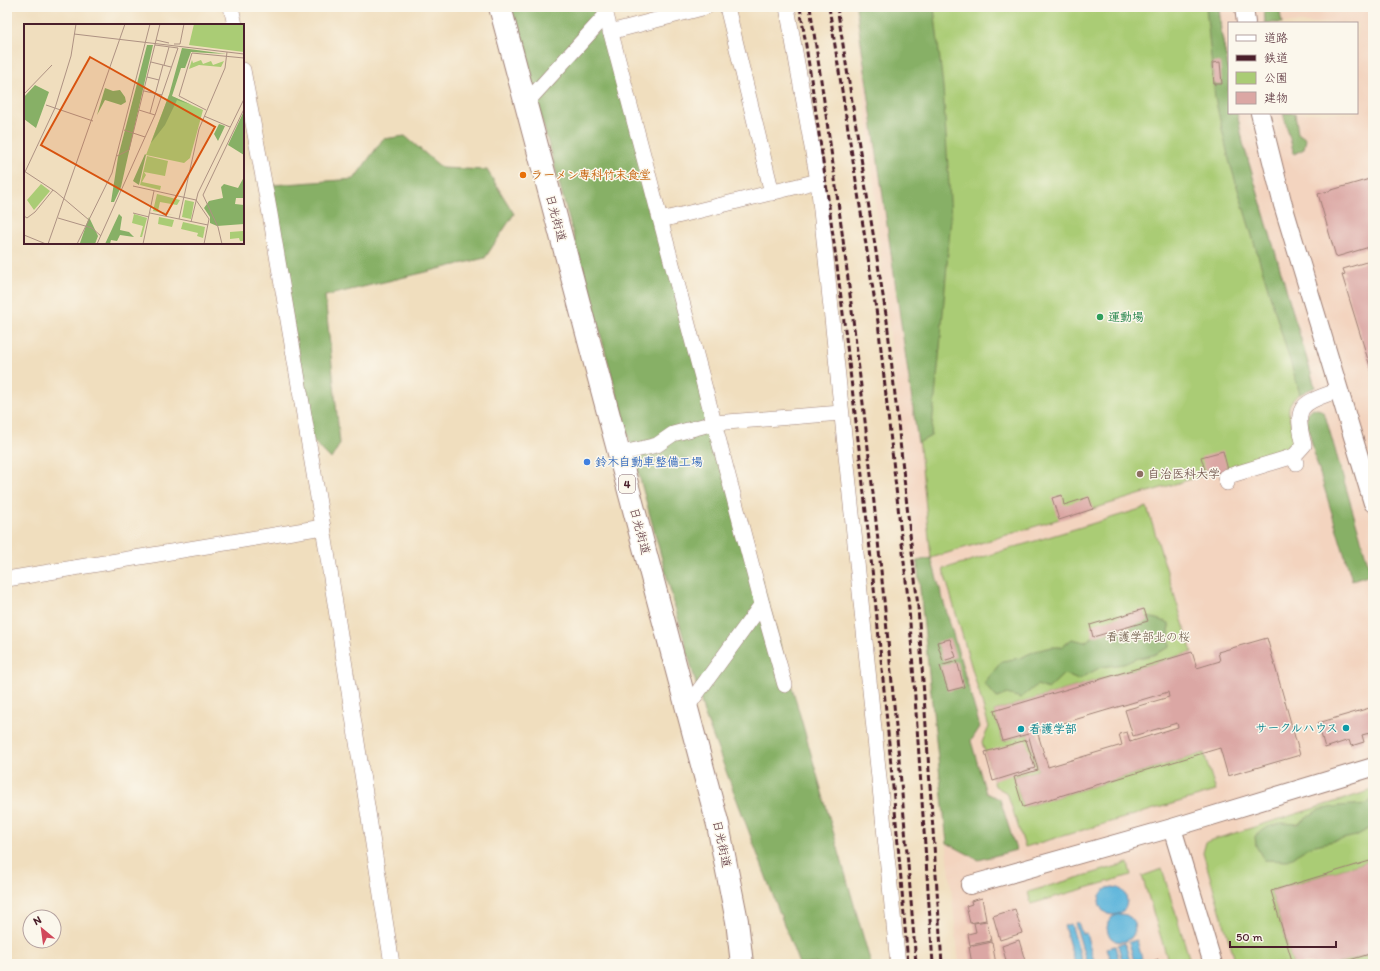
<svg xmlns="http://www.w3.org/2000/svg" width="1380" height="971" font-family="Itim,'Klee One',sans-serif">
	<rect width="100%" height="100%" fill="#fbf7ec"/>
	<filter id="ink" filterUnits="userSpaceOnUse"><feTurbulence type="fractalNoise" baseFrequency=".025" numOctaves="2"/><feDisplacementMap in="SourceGraphic" scale="8" xChannelSelector="R" yChannelSelector="G"/><feConvolveMatrix kernelMatrix="1 2 1 2 8 2 1 2 1" color-interpolation-filters="sRGB"/></filter>
	<filter id="wash" filterUnits="userSpaceOnUse"><feTurbulence type="fractalNoise" baseFrequency=".012" numOctaves="4" result="noise"/><feDisplacementMap in="SourceGraphic" scale="16" xChannelSelector="R" yChannelSelector="G"/><feGaussianBlur stdDeviation="0.9" result="paint"/><feColorMatrix in="noise" values="0 0 0 0 0 0 0 0 0 0 0 0 0 0 0 0 0 1.4 0 .05"/><feComposite in="paint" operator="in"/></filter>
	<g filter="url(#wash)">
		<rect width="100%" height="100%" fill="#f0debe"/>
		<path fill="#f3d4bf" fill-rule="evenodd" d="M856,7H1373V964H959L922,606L883,277ZM1229,23H1357V113H1229Z"/>
		<g fill="#aacc75" stroke="#7a7650">
			<path d="M858,7H1219L1221,32L1229,72V113H1237L1243,143L1315,387C1277,402 1290,411 1295,441L1290,449L931,558L900,248Z"/>
			<path d="M1147,507L1192,652L994,711L1003,741L1028,734L1038,770L1014,777L1023,807L1204,753L1216,791L1025,847L1007,793L995,786L982,742L989,727L943,569Z"/>
			<path d="M1373,790V860L1271,891L1293,964H1236L1203,853L1206,842Z"/>
			<path d="M1128,863L1131,875L1031,904L1028,892Z"/>
			<path d="M1162,869L1191,964H1169L1142,876Z"/>
			<path d="M1373,953V964H1336Z"/>
		</g>
		<g fill="#87b066" stroke="#686848">
			<path d="M511,7H598L871,964H799L704,713Z"/>
			<path d="M856,7H934L943,87L951,217L940,348L931,436L918,443Z"/>
			<path d="M1206,7H1219L1221,32L1229,72V113H1237L1243,143L1315,387L1300,394L1229,160L1215,98Z"/>
			<path d="M1264,7H1279L1282,23H1265Z"/>
			<path d="M1283,113H1295L1298,133L1306,139L1304,149L1294,154Z"/>
			<path d="M405,136L442,168L487,170L514,214L485,258L325,296L340,444L331,459L313,441L278,237L273,185L354,179L383,139Z"/>
			<path d="M1313,408L1321,410L1325,415L1371,574L1352,580L1315,457L1307,422V413Z"/>
			<path d="M931,558L980,727L971,741L986,793L1000,799L1016,850L979,860L947,843L917,561Z"/>
			<path d="M1140,618H1153L1169,623L1170,647L1153,655L1135,659L1124,664L1101,667L1078,680L1064,674L1048,689L1037,685L1021,698L1007,694L997,698L984,683L1002,661L1020,658L1035,651L1052,647H1062L1072,639L1085,642L1105,628L1130,629Z"/>
			<path d="M1373,798V828H1370L1356,836L1311,846L1286,861L1264,860L1256,846L1255,836L1268,827L1282,823L1298,824L1318,810L1339,806L1367,804Z"/>
		</g>
		<g fill="#5db5db" stroke="#546a83">
			<circle cx="1113" cy="901" r="14"/>
			<circle cx="1121" cy="928" r="14"/>
			<path d="M1078,922L1082,934L1086,933L1095,964H1087L1075,923Z"/>
			<path d="M1071,924L1083,964H1075L1064,926Z"/>
			<path d="M1137,940L1142,959L1134,961L1129,942Z"/>
			<path d="M1125,943L1130,962L1123,964L1118,945Z"/>
			<path d="M1115,946L1120,964H1112L1107,948Z"/>
		</g>
		<g id="blocks">
			<g fill="#dba7a4" fill-rule="evenodd">
				<path d="M1220,62L1222,84H1214L1212,63Z"/>
				<path d="M1373,178V246L1336,257L1318,194Z"/>
				<path d="M1373,260V376L1342,275L1345,274L1343,269Z"/>
				<path d="M1223,451L1228,470L1207,476L1201,457Z"/>
				<path d="M1062,495L1064,505L1089,497L1093,509L1059,520L1052,498Z"/>
				<path d="M1144,609L1148,621L1093,637L1090,625Z"/>
				<path d="M1267,638L1300,755L1228,776L1220,748L1023,807L1014,777L1038,770L1028,734L1003,741L994,711L1192,652L1197,668L1220,661L1218,652ZM1168,692L1169,697L1125,710L1133,736L1177,723L1178,727L1130,742L1127,732L1119,734L1122,745L1048,767L1037,731Z"/>
				<path d="M950,639L956,657L943,661L937,642Z"/>
				<path d="M957,661L964,687L948,691L940,666Z"/>
				<path d="M1373,707V732L1362,735L1364,742L1351,746L1349,740L1325,748L1318,723Z"/>
				<path d="M1026,740L1035,768L993,781L985,752Z"/>
				<path d="M1373,860V953L1336,964H1293L1271,891Z"/>
				<path d="M982,898L986,920L970,923L966,906L972,904L971,901Z"/>
				<path d="M1015,909L1022,933L1000,940L993,916Z"/>
				<path d="M987,921L991,941L970,945L968,934L976,932L974,923Z"/>
				<path d="M1019,940L1025,961L1007,964L1002,946Z"/>
				<path d="M992,942L996,964H972L969,947Z"/>
				<path d="M1158,959L1160,964H1144Z"/>
			</g>
		</g>
	</g>
	<g filter="url(#ink)">
		<use href="#blocks" fill-opacity="0" stroke="#9d7e74" stroke-width="1"/>
		<g fill="none" stroke-linecap="round" stroke-linejoin="round">
			<defs>
				<g id="minor">
					<path d="M231,7L235,25"/>
					<path d="M604,7L762,604L687,707"/>
					<path d="M727,7L772,193"/>
					<path d="M787,7L818,181L898,964"/>
					<path d="M610,32L706,7"/>
					<path d="M243,70L270,214L323,527L392,964"/>
					<path d="M526,103L606,15"/>
					<path d="M661,220L818,181"/>
					<path d="M619,454L657,445L673,434L714,423L841,413"/>
					<path d="M1296,463L1294,456L1304,445C1293,403 1302,404 1339,390"/>
					<path d="M1227,483L1225,477L1294,456"/>
					<path d="M7,579L323,527"/>
					<path d="M762,604L785,685"/>
				</g>
				<g id="tertiary">
					<path d="M1244,7L1246,23"/>
					<path d="M1260,113L1283,205L1373,503"/>
					<path d="M1172,828L1213,964"/>
					<path d="M970,885L1172,828L1373,767"/>
				</g>
				<path id="trunk" d="M500,7L718,825L737,921L742,964"/>
			</defs>
			<use href="#minor" stroke="#9d7e74" stroke-width="16"/>
			<use href="#tertiary" stroke="#9d7e74" stroke-width="20"/>
			<use href="#trunk" stroke="#9d7e74" stroke-width="24"/>
			<use href="#minor" stroke="#fff" stroke-width="15"/>
			<use href="#tertiary" stroke="#fff" stroke-width="18"/>
			<use href="#trunk" stroke="#fff" stroke-width="22"/>
			<g stroke="#4a1f2b" stroke-width="3" stroke-dasharray="6 3" stroke-linecap="butt">
				<path d="M800,7C850,325 882,643 908,964"/>
				<path d="M810,7C859,324 891,644 916,964"/>
				<path d="M829,7L878,322L909,608L933,964"/>
				<path d="M837,7L887,321L898,423L918,607L942,964"/>
			</g>
		</g>
	</g>
	<circle fill="#e8710a" stroke="#fbf7ec" stroke-width="1.5" cx="523" cy="175" r="4"/>
	<circle fill="#2e9e5b" stroke="#fbf7ec" stroke-width="1.5" cx="1100" cy="317" r="4"/>
	<circle fill="#3f7fe0" stroke="#fbf7ec" stroke-width="1.5" cx="587" cy="462" r="4"/>
	<circle fill="#8d6e63" stroke="#fbf7ec" stroke-width="1.5" cx="1140" cy="474" r="4"/>
	<g fill="#0f9aa8" stroke="#fbf7ec" stroke-width="1.5">
		<circle cx="1346" cy="728" r="4"/>
		<circle cx="1021" cy="729" r="4"/>
	</g>
	<g text-anchor="middle" dominant-baseline="central" stroke-width="3" stroke-linejoin="round" paint-order="stroke">
		<rect fill="#fbf7ec" stroke="#7f6065" stroke-width="1" x="619" y="475" width="16" height="18" rx="3"/>
		<g font-size="11" font-weight="bold" fill="#4a1f2b">
			<text x="627" y="484">4</text>
		</g>
		<g font-size="12" font-weight="bold" fill="#c56008" stroke="#fbf7ec" text-anchor="start">
			<text x="531" y="175">ラーメン専科竹末食堂</text>
		</g>
		<g font-size="12" fill="#4a1f2b" stroke="#fbf7ec">
			<text transform="translate(556 218) rotate(75)">日光街道</text>
			<text transform="translate(640 531) rotate(75)">日光街道</text>
			<text transform="translate(722 844) rotate(78)">日光街道</text>
		</g>
		<g font-size="12" font-weight="bold" fill="#27864d" stroke="#fbf7ec" text-anchor="start">
			<text x="1108" y="317">運動場</text>
		</g>
		<g font-size="12" font-weight="bold" fill="#366cbe" stroke="#fbf7ec" text-anchor="start">
			<text x="595" y="462">鈴木自動車整備工場</text>
		</g>
		<g font-size="12" font-weight="bold" fill="#785e54" stroke="#fbf7ec" text-anchor="start">
			<text x="1148" y="474">自治医科大学</text>
		</g>
		<g font-size="12" fill="#675341" stroke="#fbf7ec">
			<text x="1148" y="637">看護学部北の桜</text>
		</g>
		<g font-size="12" font-weight="bold" fill="#0d838f" stroke="#fbf7ec" text-anchor="end">
			<text x="1338" y="728">サークルハウス</text>
			<text x="1029" y="729" text-anchor="start">看護学部</text>
		</g>
	</g>
	<g transform="translate(24 24)">
		<rect width="220" height="220" fill="#f0debe"/>
		<path d="M170,0H220V28L165,21ZM168,36L169,39L177,36L179,40L187,37L189,41L200,37L197,43L175,41L165,45ZM145,71L179,86L166,134L160,139L122,131ZM123,132L144,137L141,152L120,148L122,151L118,158L137,162L136,166L116,161ZM17,160L26,167L10,186L3,176ZM133,170L156,176L153,181L136,178L134,187L149,191L129,187ZM161,176L170,178L167,195L158,193ZM110,190L123,194L118,213H116L119,202L108,199ZM135,193L150,196L148,203L134,200ZM159,198L181,203L179,214L173,212L174,209L157,205ZM219,207V217H216L215,214L206,215V208Z" fill="#aacc75"/>
		<path d="M123,21H129L97,163L90,178H87L94,133ZM158,24L202,30L167,28L161,44H157L148,72L168,81L153,76L141,101L127,119L145,71ZM11,61L25,68L12,104L0,95V73ZM81,64L89,67L96,66L101,73L102,78L97,81L81,76L73,91ZM220,87V131L204,121ZM195,100L201,102L194,117L190,110ZM121,130L122,131L115,161L109,157ZM220,153V174H212L211,180L220,181V200L193,202L186,199V193L180,184L185,177L199,174L197,163L200,160L214,164ZM95,190L98,193L96,206L105,208L110,213L96,211L93,217L87,216L86,220H81ZM65,193L74,212L71,220L56,219Z" fill="#87b066"/>
		<path fill="none" stroke="#ae9283" stroke-width="1" d="M50,10L220,30M132,16L145,19M150,20H156L160,0M127,38L139,41M140,41L145,23M123,53L135,56L126,89M135,56L139,41L147,43M120,67L138,71M0,70L28,41M22,81L69,97M115,86L131,91M182,86L155,72L168,29L220,34M180,92L206,103M100,106L121,113M93,132L105,126L136,0M0,147L32,168L65,196M1,148L31,84L47,32L52,0M109,162L172,176L185,195L180,220M109,189L125,193M126,189L184,201M0,192L3,194L11,188L29,166M34,194L68,204L77,212M155,195L175,105L201,44L203,28M167,198L174,169L220,75M0,211L22,220M24,220L101,0M53,220L88,149L126,0M73,220L131,91L154,24L131,21M119,220L130,167M198,220L194,203L179,171L220,85"/>
		<path fill="#d8530f" fill-opacity="0.15" stroke="#d8530f" stroke-width="2" d="M66,33L191,103L142,191L17,121Z"/>
		<rect width="220" height="220" fill="none" stroke="#4a1f2b" stroke-width="2"/>
	</g>
	<rect width="1380" height="971" fill="none" stroke="#fbf7ec" stroke-width="24"/>
	<rect x="1228" y="22" width="130" height="92" fill="#fbf7ec" stroke="#b4a19f"/>
	<rect x="1236" y="35" width="20" height="6" fill="#ffffff" stroke="#b4a19f"/>
	<text x="1264" y="42" font-size="12" fill="#4a1f2b">道路</text>
	<rect x="1236" y="55" width="20" height="6" fill="#4a1f2b" stroke="#b4a19f"/>
	<text x="1264" y="62" font-size="12" fill="#4a1f2b">鉄道</text>
	<rect x="1236" y="72" width="20" height="12" fill="#aacc75" stroke="#b4a19f"/>
	<text x="1264" y="82" font-size="12" fill="#4a1f2b">公園</text>
	<rect x="1236" y="92" width="20" height="12" fill="#dba7a4" stroke="#b4a19f"/>
	<text x="1264" y="102" font-size="12" fill="#4a1f2b">建物</text>
	<g transform="translate(42 929) rotate(331)"><circle r="19" fill="#fbf7ec" stroke="#b4a19f"/>
	<path d="M0-3L7 15L0 10L-7 15Z" fill="#d1495b"/>
	<text y="-6" font-size="11" font-weight="bold" text-anchor="middle" fill="#4a1f2b">N</text>
	</g>
	<path d="M1230 941v6h106v-6" fill="none" stroke="#4a1f2b" stroke-width="2"/>
	<text x="1236" y="941" font-size="12" fill="#4a1f2b" stroke="#fbf7ec" stroke-width="3" paint-order="stroke">50 m</text>
</svg>
